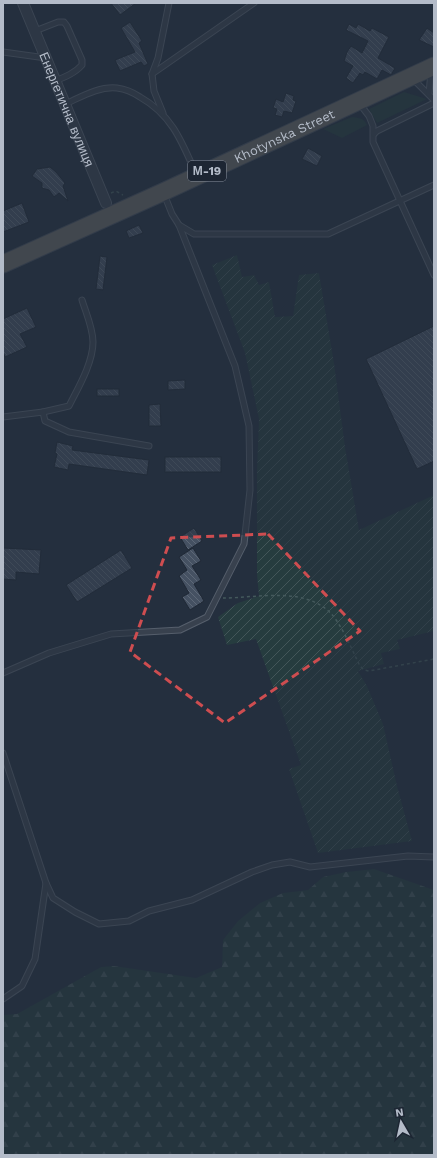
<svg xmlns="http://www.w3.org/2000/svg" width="437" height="1158" font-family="'Work Sans',sans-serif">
	<defs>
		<pattern id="forest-firs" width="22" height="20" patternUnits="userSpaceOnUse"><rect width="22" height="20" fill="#263c3f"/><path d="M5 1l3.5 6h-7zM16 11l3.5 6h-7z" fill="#435659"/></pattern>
		<pattern id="garden-furrows" width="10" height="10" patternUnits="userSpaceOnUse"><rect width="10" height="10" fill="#263c3f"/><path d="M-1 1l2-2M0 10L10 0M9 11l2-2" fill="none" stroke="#435659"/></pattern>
		<pattern id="building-back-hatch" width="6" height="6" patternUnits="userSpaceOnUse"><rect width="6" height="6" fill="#455162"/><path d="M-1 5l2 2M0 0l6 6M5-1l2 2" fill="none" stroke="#5d6877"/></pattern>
	</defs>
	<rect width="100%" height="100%" fill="#242f3e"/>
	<g fill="#263c3f">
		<path d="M404,92L427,99L377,123L369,109Z"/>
		<path d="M352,117C360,118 364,118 367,125L342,138L323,129Z"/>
	</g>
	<path fill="url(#forest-firs)" d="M374,869L434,890V1155H3V1015L17,1014L101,967L114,966L196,978L222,967L223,940L238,921L260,903L283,893L308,890L323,877L346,872Z"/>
	<path fill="url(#garden-furrows)" d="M237,255L242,277L254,275L259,285L269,282L275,317L293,316L299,275L319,273L334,363L345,447L359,530L434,495V631L397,640L400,649L381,653L384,664L358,671L367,686L383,724L397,786L412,841L318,853L289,769L301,765L256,639L227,645L218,617L238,603L259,596L257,574V470L259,419L245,353L212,265Z"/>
	<g fill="url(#building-back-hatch)" stroke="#1f2835">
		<path d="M111,3H136L120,15Z"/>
		<path d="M130,22L142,41L139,43L148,64L144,66L141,62L120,71L115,60L135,52L121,28Z"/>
		<path d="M349,24L356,28L358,24L370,31L372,28L389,37L378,58L395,68L391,75L382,70L377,79L365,72L363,75L360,73L353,83L346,78L353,66L344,61L347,52L351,46L362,53L368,41L346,30Z"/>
		<path d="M427,28L434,33V47L419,40Z"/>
		<path d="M286,93L294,96L293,100L296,101L292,113L284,111L282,117L275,115L277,109L273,108L276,99L283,102Z"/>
		<path d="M308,148L322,156L317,166L302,159Z"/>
		<path d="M50,167L56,172L65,183L63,186L68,201L59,193L54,197L49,190L42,188V183L32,176L37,169Z"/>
		<path d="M22,203L29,222L3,232V211Z"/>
		<path d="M139,225L143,233L129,238L126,231Z"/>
		<path d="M100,256L107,257L103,290L96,289Z"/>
		<path d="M27,308L36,327L20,334L27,347L5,357L3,352V319Z"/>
		<path d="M434,326V461L417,469L366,359Z"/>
		<path d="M185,380V389L168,390V381Z"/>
		<rect x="97" y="389" width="22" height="7"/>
		<path d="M160,404L161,426H149V405Z"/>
		<path d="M57,442L73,446L72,450L149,460L147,475L69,464L68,470L54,467L57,454L55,453Z"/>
		<rect x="165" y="457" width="56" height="15"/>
		<path d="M194,528L202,541L188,550L180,537Z"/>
		<path d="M3,548L41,550L39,574L16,572V580L3,579Z"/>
		<path d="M193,548L201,561L192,566L201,580L194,584L204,601L190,610L182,597L189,593L179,576L187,570L179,557Z"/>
		<path d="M121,550L132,568L77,602L66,585Z"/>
	</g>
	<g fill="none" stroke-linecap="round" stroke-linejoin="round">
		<defs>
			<g id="service">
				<path d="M35,31L58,22H64L67,26L82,60V65C75,73 65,77 55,81"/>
				<path d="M3,52L46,58"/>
				<path d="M152,74L254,3"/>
				<path d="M412,78L434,100"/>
				<path d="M429,94L431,71"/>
				<path d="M359,103L369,116L373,126V142L434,275"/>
				<path d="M65,104C81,97 99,86 117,88C125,89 134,93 140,97C172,115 182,142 196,174"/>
				<path d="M163,113L154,91L152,74L158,58L169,3"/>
				<path d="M374,134L377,131L434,103"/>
				<path d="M179,225L194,234H328L434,185"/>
				<path d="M43,412L69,406C78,388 93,363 93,342C93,328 86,313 82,300"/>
				<path d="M3,417L43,412L45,421L69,432L149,446"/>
				<path d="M3,673L49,653L111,634L180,630L207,617L244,544L250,490L249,426L235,366L179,225L172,214L164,194"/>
				<path d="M3,753L46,883L35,959L22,986L3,999"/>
				<path d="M46,883L53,898L75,912L99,924L129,921L149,911L192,900L252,872L272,865L290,862L310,867L408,856L434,857"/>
			</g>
			<g id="minor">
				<path id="s1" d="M23,3L106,203"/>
			</g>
			<g id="trunk">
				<path id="s2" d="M3,264L163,192L434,66"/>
			</g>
		</defs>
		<use href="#service" stroke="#565f6c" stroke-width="7"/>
		<use href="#minor" stroke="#565f6c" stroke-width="12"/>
		<use href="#trunk" stroke="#434c59" stroke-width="19"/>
		<g stroke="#44595c" stroke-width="1.5" stroke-dasharray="3 3" stroke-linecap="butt">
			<path d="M111,193L116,191L123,195"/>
			<path d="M223,598C259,598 308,585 334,617C345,632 352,650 360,666L364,670L369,671L434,659"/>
		</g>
		<use href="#service" stroke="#38414e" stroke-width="5"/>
		<use href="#minor" stroke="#38414e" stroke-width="10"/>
		<use href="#trunk" stroke="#656462" stroke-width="17"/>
	</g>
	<path d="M0 0H437V1158H0ZM268,534L360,631L225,723L130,652L171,538Z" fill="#242f3e" fill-opacity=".55" fill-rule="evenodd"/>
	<path fill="none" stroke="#ce4d50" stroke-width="3" stroke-dasharray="8 5" stroke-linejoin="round" d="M268,534L360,631L225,723L130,652L171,538Z"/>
	<g text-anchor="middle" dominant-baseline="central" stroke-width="3.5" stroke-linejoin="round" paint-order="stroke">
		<rect fill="#1d2633" stroke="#878f9c" stroke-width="1" x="188" y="161" width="38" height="20" rx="3"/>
		<g font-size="12" font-weight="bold" fill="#b4bcc9">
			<text x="207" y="171">М-19</text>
		</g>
		<g font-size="13" fill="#b4bcc9" stroke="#1d2633">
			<text stroke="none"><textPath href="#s1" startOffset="115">Енергетична вулиця</textPath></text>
			<text stroke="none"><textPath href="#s2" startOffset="309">Khotynska Street</textPath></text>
		</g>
	</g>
	<rect width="437" height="1158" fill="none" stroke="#b4bcc9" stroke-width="8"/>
	<g transform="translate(401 1122) rotate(351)" stroke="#1d2633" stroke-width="3" paint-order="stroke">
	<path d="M0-3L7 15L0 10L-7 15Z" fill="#b4bcc9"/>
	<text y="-6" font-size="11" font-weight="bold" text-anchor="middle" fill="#b4bcc9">N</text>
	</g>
</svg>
